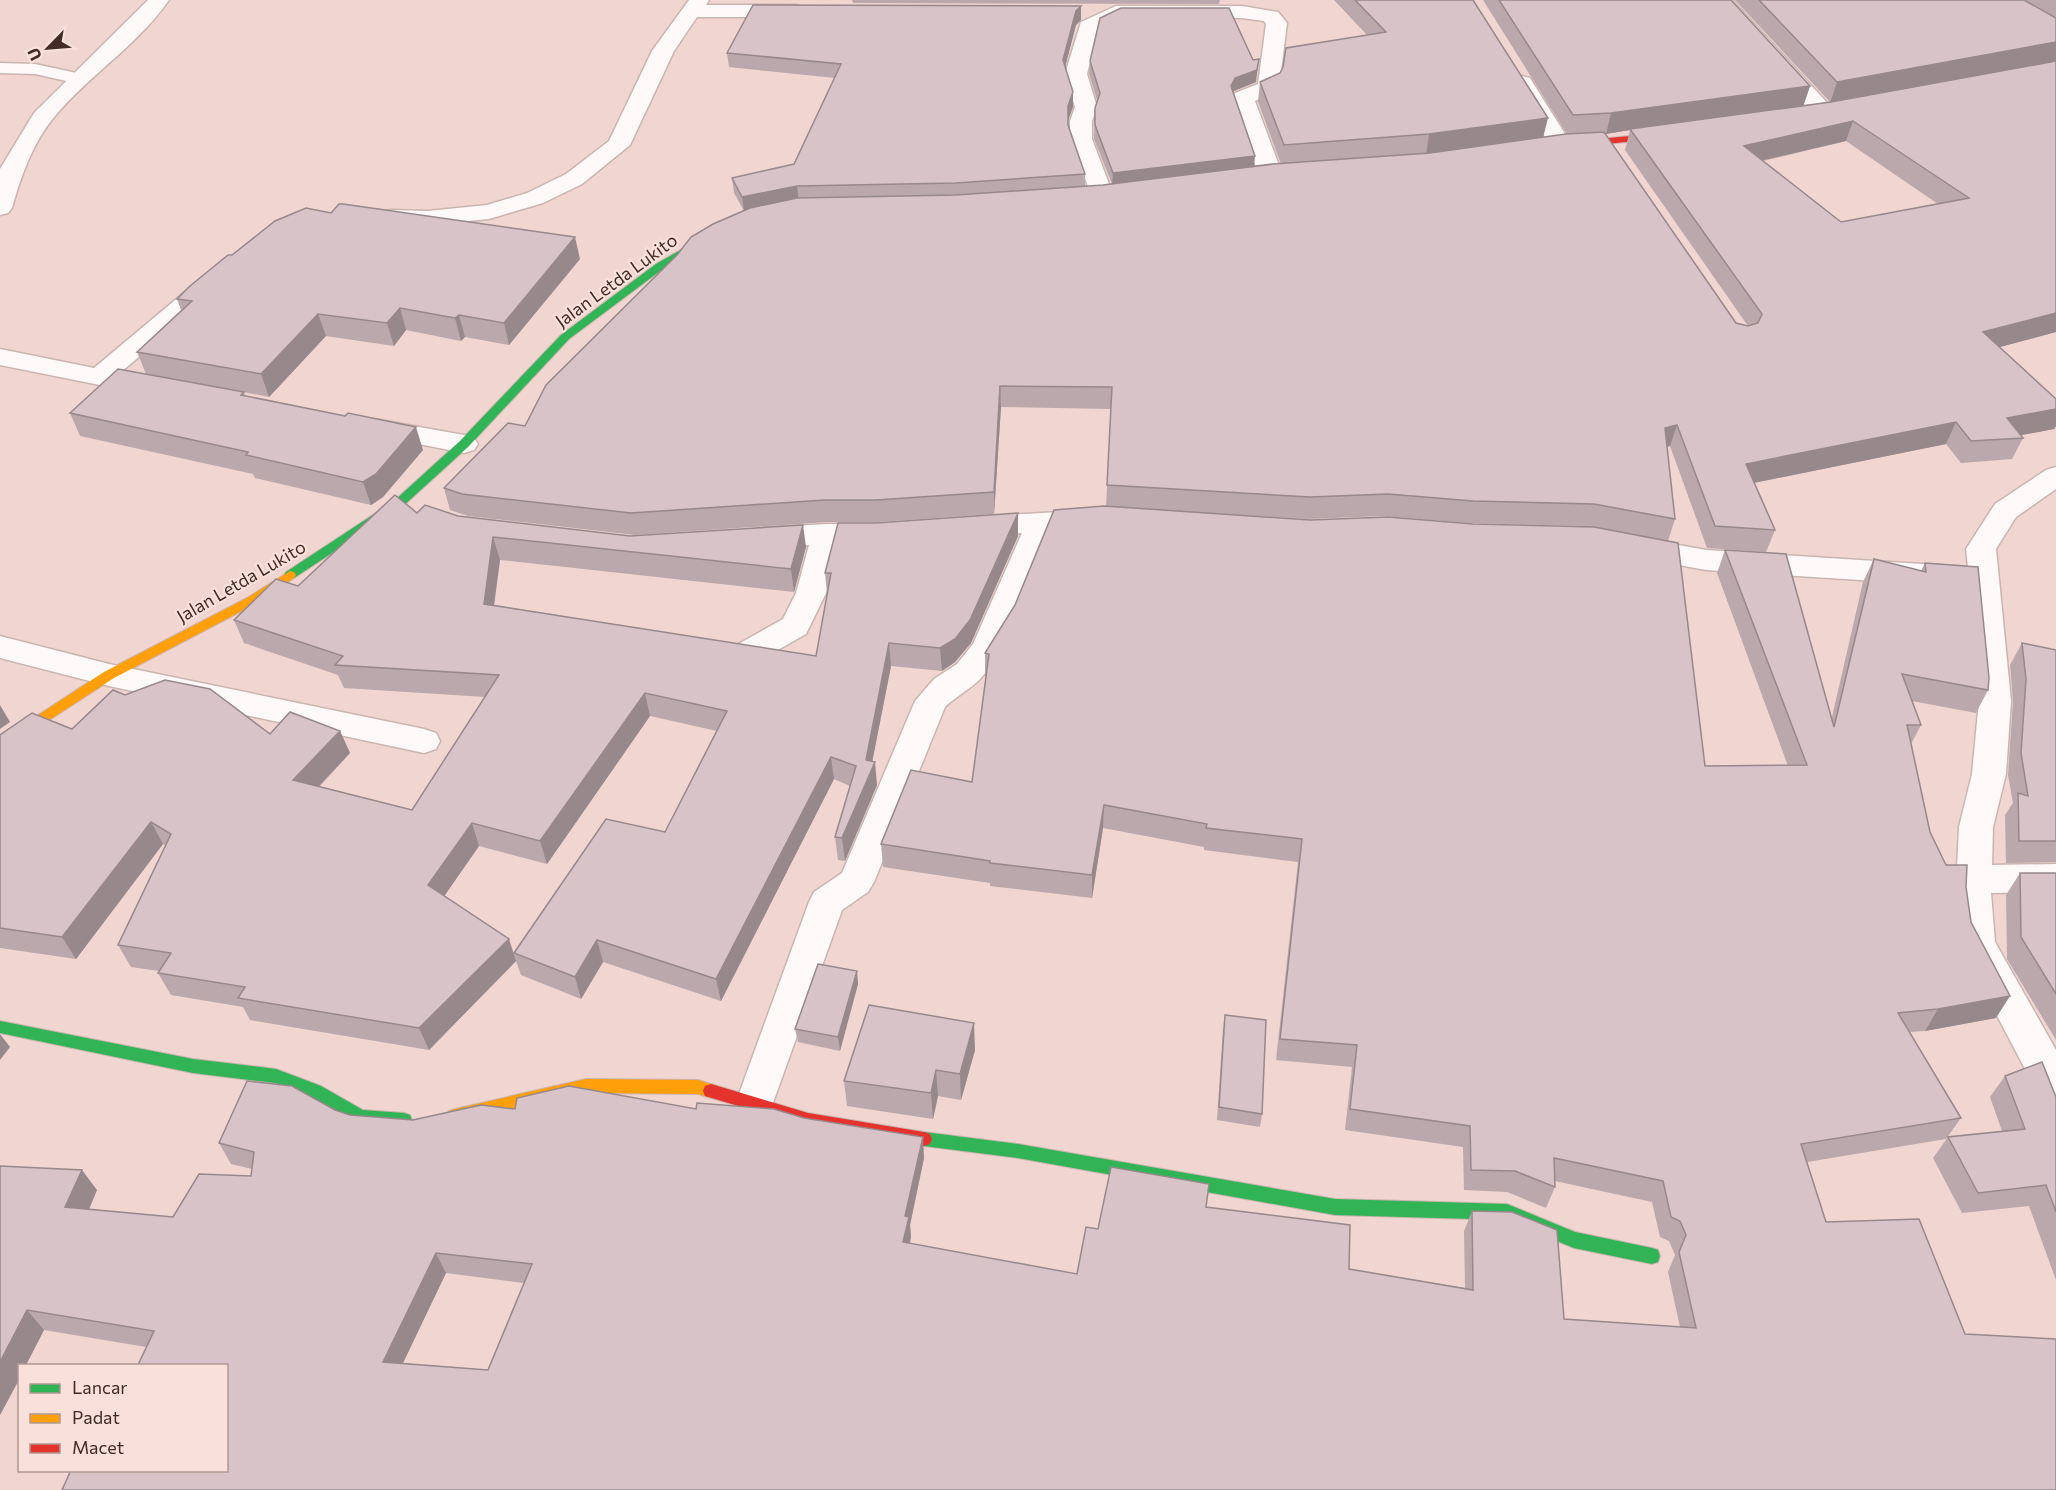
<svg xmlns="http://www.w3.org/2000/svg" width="2056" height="1490" font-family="Commissioner,sans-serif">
	<rect width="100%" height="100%" fill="#f0d5d0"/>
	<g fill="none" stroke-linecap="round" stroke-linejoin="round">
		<defs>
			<path id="lane" d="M0,63L35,64L86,75L89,79L86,83L80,84L35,74L0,73Z"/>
			<g id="street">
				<path d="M148,0H169C138,45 89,75 55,116C33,142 21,176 12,208L8,213L0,215V169L34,113Z"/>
				<path d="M689,0H709L706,5H796L803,7L806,11L803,15L796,17H697L674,51L630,145L582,184L543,203L489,219L428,225L382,222L379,217L382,212L391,210L428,211L487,205L527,193L566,174L609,141L652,51Z"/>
				<path d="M1711,0H1732L1832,108L1835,113L1832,118L1824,120L1816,118Z"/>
				<path d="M1116,6H1242L1278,12L1287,23L1279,87L1276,92L1255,101L1283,176L1279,181L1271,183L1263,181L1259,176L1232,98L1235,93L1258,84L1266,24L1264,21L1242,18H1120L1098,29L1087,74L1097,107L1092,121V139L1114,197L1110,202L1102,204L1094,202L1070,139V121L1075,107L1065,74L1081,22Z"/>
				<path d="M1522,76L1530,78L1533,83L1572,145L1569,150L1561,152L1553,150L1550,145L1511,83L1514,78Z"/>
				<path d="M214,272L223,275L227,280L223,285L120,373L130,375L133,381L130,387L120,389L0,365V349L94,368L205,275Z"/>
				<path d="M374,419L464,435L474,438L478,444L474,450L464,453L364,433L360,427L364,421Z"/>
				<path d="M2056,467V489L2016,517L1996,549L2011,701L2006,774L1993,827L1992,865L2056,864V892L1991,893L1995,942L2056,1050V1096L2042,1091L2024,1067L1959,943L1955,909L1959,827L1972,774L1979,701L1969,587L1706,570L1635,557L1625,554L1620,547L1625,540L1635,537L1706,550L1968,567L1966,549L1995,504L2046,470Z"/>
				<path d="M1093,510L1103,512L1108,519L1103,526L1052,531C1033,577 1014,642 981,678C971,689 956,696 945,707L874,882L868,892L842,910L769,1114L755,1119L741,1114L736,1102L809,902L814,892L842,873L915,701L934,679L957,664L973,644L1022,533L974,537L964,534L959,527L964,520L974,517Z"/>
				<path d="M827,524H881L891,527L896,534L891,541L881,544H839L826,593L806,634L755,663L744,666L733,663L728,655L733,647L783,619L796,593L809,545L759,548L749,545L744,538L749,531L759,528Z"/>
				<path d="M0,636L109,664L424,729L436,733L440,741L436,749L424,753L109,686L0,658Z"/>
			</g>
			<g id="fast">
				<path d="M714,231L719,234L718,236L664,268L569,339L468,447L402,507L294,578H286L284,575L286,572L394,501L460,441L561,335L656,264Z"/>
				<path d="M0,1021L193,1059L276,1069L321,1086L363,1110L404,1113L410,1115L412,1120L410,1125L404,1127L361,1124L309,1096L275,1083L193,1073L0,1033Z"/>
				<path d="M924,1132L1018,1144L1335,1199L1507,1204L1575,1232L1652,1248L1658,1250L1660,1256L1658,1262L1652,1264L1574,1248L1506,1220L1335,1215L1018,1158L924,1146L918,1144L916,1139L918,1134Z"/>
			</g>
			<g id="slow">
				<path d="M290,571L294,572L296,575L294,578L255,604L114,678L0,752V740L104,672L247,598Z"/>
				<path d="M586,1079L698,1080L717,1086L719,1091L717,1096L711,1098L698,1094L586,1093L455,1123L449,1121L447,1116L449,1111L455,1109Z"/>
			</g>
			<g id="jam">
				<path d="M1673,132L1676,133V137L1566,148L1561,145L1566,142Z"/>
				<path d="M711,1084L808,1113L924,1132L930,1134L932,1139L930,1144L924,1146L808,1127L705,1096L703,1091L705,1086Z"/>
			</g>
		</defs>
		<use href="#lane" stroke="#cbb5b0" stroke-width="3"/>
		<use href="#street" stroke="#cbb5b0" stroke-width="3"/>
		<use href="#fast" stroke="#cbb5b0" stroke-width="2"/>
		<use href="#slow" stroke="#cbb5b0" stroke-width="2"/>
		<use href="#jam" stroke="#cbb5b0" stroke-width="2"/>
		<use href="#lane" fill="#fdf9f8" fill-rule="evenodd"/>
		<use href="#street" fill="#fdf9f8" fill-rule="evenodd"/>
		<use href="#fast" fill="#30b455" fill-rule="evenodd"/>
		<use href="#slow" fill="#ff9f0a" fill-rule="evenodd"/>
		<use href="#jam" fill="#e5322d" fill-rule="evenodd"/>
	</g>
	<g fill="#baa8ac" fill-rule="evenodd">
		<path d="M852,0H1220L1219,4L853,3Z"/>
		<path d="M1334,0H1473L1543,137L1567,134L1483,0H1731L1810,86L1803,106L1830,102L1735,0H2056V332L1999,347L2056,399V426L2054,429L2021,435L2023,438L2012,459L1961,463L1946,444L1754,483L1775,530L1766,552L1707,548L1670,446L1667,447L1675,519L1668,541L1588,526L1468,523L1384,516L1307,519L1153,510L1705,766H1788L1717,573L1725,550L1832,717L1863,582L1874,559L1921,571L1925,563L1988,690L1976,713L1912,701L1921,725L1911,744L1930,832L1946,865L1966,887L1971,922L1996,1018L1925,1031L1909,1032L1961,1118L1946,1139L1807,1162L1826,1222L1965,1334L226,1470L146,1347L44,1330L0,1415V1166L97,1190L89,1209L173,1217L251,1176L252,1169L231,1164L219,1143L335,1110L350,1115L924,1158L910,1225L911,1237L910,1243L1077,1274L1098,1229L1206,1207L1349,1269L1465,1288L1464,1231L1472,1211L1564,1319L1680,1327L1668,1272L1675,1255L1669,1241L1660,1237L1652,1202L1555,1181V1187L1546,1208L1507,1192L1464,1190L1463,1147L1345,1130L1352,1067L1276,1060L1298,862L1204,850V847L1103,828L1092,898L990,886V883L883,867L881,844L972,782L986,676H985V653L1106,507L1111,409L1001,407L994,514L878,522H827L635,535L468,516L450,510L444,488L525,426L744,211L734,193L732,178L794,164L835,78L729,67L727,53L1081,20L1076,25L1065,67L1073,107L1068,120V125L1085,174V187L1112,184L1094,139L1095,108L1097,100L1089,74L1090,61L1256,82L1234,91L1233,92L1254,167L1281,164L1258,102L1260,82L1367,35ZM1630,130L1625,150L1748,326L1736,323L1605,134ZM1846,141L1938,204L1841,222L1763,161ZM446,1273L524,1283L488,1370L402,1364Z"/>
		<path d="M232,255L580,259L509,345L465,337L461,341L406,330L394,346L326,336L269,397L212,386L244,392L245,396L423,450L383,497L371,505L255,478L253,474L80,436L70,413L146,374L137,352L181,310L177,299Z"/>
		<path d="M417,513L458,516L630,536L806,547L794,592L500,560L494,605L816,656L827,594L825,573L1018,536L971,643L955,662L942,671L891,666L872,762L877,785L845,861L838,860L835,837L850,786L834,779L721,1001L603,962L581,999L521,975L516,961L429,1050L250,1020L243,1007L171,995L158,973L159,971L131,967L118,945L166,846L163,844L76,959L0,948V735L72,729L125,695L270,734L340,731L350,753L319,787L412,810L485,697L344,688L338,675L244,643L234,620L298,586ZM650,716L717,731L665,832L514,953L444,896L479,846L547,864Z"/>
		<path d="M2022,643L2056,650V862L2006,863L2005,815L2013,803L2008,775L2013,701L2010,665Z"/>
		<path d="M2020,873H2056V1040L2007,959L2006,895Z"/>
		<path d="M857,971L858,984L840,1051L798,1042L795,1029Z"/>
		<path d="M1225,1015L1262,1114L1260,1127L1217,1120L1223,1029Z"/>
		<path d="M975,1050L961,1100L938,1096L933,1119L847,1106L844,1081Z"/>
		<path d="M2005,1076L2056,1097V1280L2029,1206L1962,1213L1933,1158L1948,1137L2002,1131L1990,1097Z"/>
	</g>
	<g fill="#97888c">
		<path d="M1081,6V20L1076,25L1063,75V60L1076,11Z"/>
		<path d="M2056,42V61L1830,103L1837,82Z"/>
		<path d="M1259,59L1256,82L1234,91L1230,99L1231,86L1235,78Z"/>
		<path d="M1810,86L1803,107L1630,129V130L1606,134L1611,113Z"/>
		<path d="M1073,92V107L1068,121V106Z"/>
		<path d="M1548,118L1543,138L1426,155L1429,134Z"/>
		<path d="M1853,121L1846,141L1738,166L1744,146Z"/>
		<path d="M1255,156L1254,169L1112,186L1113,173Z"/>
		<path d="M797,186L799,201L744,212L742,197Z"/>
		<path d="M575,237L580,259L509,345L504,323Z"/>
		<path d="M400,308L406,330L394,346L387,323Z"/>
		<path d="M2056,313V332L1974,354L1983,332Z"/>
		<path d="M318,314L326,336L269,397L261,374Z"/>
		<path d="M459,315L465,337L461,341L455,318Z"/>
		<path d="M1000,386L1001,407L994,514V492Z"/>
		<path d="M2056,409V426L2054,429L1996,440L2007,418Z"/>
		<path d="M1956,422L1946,444L1738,486L1746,464Z"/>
		<path d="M1677,425L1670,446L1658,449L1665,428Z"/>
		<path d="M416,427L423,450L383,497L371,505L363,482Z"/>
		<path d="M1018,513V536L971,643L955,662L942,671L940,648Z"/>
		<path d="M803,525L806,547L794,592L791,569Z"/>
		<path d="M493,537L500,560L491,627L484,604Z"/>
		<path d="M889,643L891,666L870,773L875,762L877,785L845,861L842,838L866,760Z"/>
		<path d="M645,693L650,716L547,864L540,841Z"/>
		<path d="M0,705L10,722L0,729Z"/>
		<path d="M340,731L350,753L303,803L293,780Z"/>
		<path d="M831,757L834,779L721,1001L716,979Z"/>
		<path d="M1104,805L1103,828L1092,898V875Z"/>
		<path d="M151,822L163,844L76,959L62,937Z"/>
		<path d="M472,823L479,846L436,908L428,885Z"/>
		<path d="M509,939L516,961L429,1050L419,1028Z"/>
		<path d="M597,940L603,962L581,999L575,977Z"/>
		<path d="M857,971L858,984L840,1051L838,1037Z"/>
		<path d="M2010,996L1996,1018L1925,1031L1938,1009Z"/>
		<path d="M974,1023L975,1050L961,1100L960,1074Z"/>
		<path d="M0,1034L10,1047L0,1060Z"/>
		<path d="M936,1070L938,1096L933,1119L931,1093Z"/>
		<path d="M923,1137L924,1158L910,1225L911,1237L905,1262L903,1242L905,1216Z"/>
		<path d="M82,1170L97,1190L81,1228L65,1207Z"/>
		<path d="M436,1253L446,1273L394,1382L383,1362Z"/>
		<path d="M27,1310L44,1330L26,1365H20V1378L0,1415V1362Z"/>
	</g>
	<g fill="#d8c3c8" stroke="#97888c" stroke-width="1.5" fill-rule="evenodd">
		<path d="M1355,0H1473L1548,118L1429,134L1284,145L1260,82L1280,73L1283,67L1286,48L1386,32Z"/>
		<path d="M1499,0H1731L1810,86L1611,113L1573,115Z"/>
		<path d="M1759,0H2024L2056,18V42L1837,82Z"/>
		<path d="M753,5L1081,6L1076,11L1063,60L1073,92L1068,106V125L1085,174L956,183L797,186L742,197L732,178L794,164L841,64L727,53Z"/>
		<path d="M1121,8H1229L1253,60L1259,59L1257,70L1235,78L1231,86L1255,156L1113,173L1095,125V108L1100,93L1090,61L1100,18Z"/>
		<path d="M2056,61V313L1983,332L2056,399V409L2007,418L2023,438L1971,441L1956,422L1746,464L1775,530L1715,526L1677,425L1665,428L1675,519L1594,504L1473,501L1388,494L1310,497L1107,485L1112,387L1000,386L994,492L876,500H825L631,513L462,494L444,488L508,423L525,426L546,385L677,255L691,237L713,224L750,208L797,198L956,195L1103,185L1273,164L1430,153L1566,134L1604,132L1736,323L1748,326L1758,323L1762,314L1630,129L1831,102ZM1853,121L1969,198L1841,222L1744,146Z"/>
		<path d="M339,204H343L575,237L504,323L459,315L455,318L400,308L387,323L318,314L261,374L137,352L192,301L177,299L190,286L228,255H232L275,221L306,208L331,213Z"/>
		<path d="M118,369L244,392L241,395L345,416L348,413L416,427L376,474L363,482L246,455L248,452L70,413Z"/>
		<path d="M395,495L417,513L425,505L458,516L630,536L803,525L791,569L493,537L484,604L816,656L831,573H825L838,523H876L1018,513L970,620L955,639L940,648L889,643L866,760L875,762L842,838L835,837L856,766L831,757L716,979L597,940L575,977L514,953L606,819L665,832L727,711L645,693L540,841L472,823L428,885L509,939L419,1028L238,998L245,987L158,973L171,953L118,945L171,834L151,822L62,937L0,928V735L32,713L72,729L113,690L125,695L165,680L210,689L270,734L290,712L340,731L293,780L412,810L499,675L335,665L343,656L234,620L276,579L298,586Z"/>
		<path d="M1104,506L1310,520L1388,517L1473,524L1594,527L1678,543L1705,766L1807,765L1725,550L1786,554L1834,727L1874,559L1926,572L1925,563L1978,567L1989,678L1988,690L1902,674L1921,725H1907L1930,832L1946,865H1967L1966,887L1971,922L2010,996L1938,1009L1898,1013L1961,1118L1801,1144L1826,1222L1919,1219L1965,1334L2056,1339V1490H62L71,1470H226V1365H138L154,1331L27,1310L0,1362V1166L82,1170L65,1207L173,1217L199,1174L251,1176L254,1152L219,1143L247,1081L292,1086L335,1110L350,1115L413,1120L481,1105L515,1109L517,1098L569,1086L696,1109L697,1103L774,1109L804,1118L923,1137L905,1216L909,1217L903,1242L1077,1274L1086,1227L1098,1229L1111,1167L1209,1184L1206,1207L1350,1225L1349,1269L1473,1290L1472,1211L1512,1212L1557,1230L1564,1319L1696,1328L1679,1252L1686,1235L1680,1221L1671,1217L1663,1181L1554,1158L1555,1187L1515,1171L1471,1170L1470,1126L1350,1109L1357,1045L1280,1039L1302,839L1206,828L1207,824L1104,805L1092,875L990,863V861L881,844L911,770L972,782L989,654L985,653L1015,605L1054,510ZM436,1253L532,1264L488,1370L383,1362Z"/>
		<path d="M2022,643L2056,650V841H2019L2018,793L2028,796L2021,753L2026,679Z"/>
		<path d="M2020,873H2056V994L2021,937Z"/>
		<path d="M818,964L857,971L838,1037L795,1029Z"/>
		<path d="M869,1005L974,1023L960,1074L936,1070L931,1093L844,1081Z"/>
		<path d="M1225,1015L1266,1020L1262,1114L1219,1107Z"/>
		<path d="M2042,1062L2056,1097V1212L2046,1185L1978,1193L1948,1137L2025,1129L2005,1076Z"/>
	</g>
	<g text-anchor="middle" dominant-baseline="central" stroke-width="4.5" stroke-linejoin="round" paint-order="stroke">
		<g font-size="18" fill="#422b27" stroke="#f9e0db">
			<text transform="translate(616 280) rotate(-36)">Jalan Letda Lukito</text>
			<text transform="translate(241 581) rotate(-30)">Jalan Letda Lukito</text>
		</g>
	</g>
	<rect x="18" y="1364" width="210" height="108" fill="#f9e0db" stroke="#b09893" stroke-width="1.5"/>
	<rect x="30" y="1384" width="30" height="9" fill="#30b455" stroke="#b09893" stroke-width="1.5"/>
	<text x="72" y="1394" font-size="18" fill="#422b27">Lancar</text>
	<rect x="30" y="1414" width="30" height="9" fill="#ff9f0a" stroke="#b09893" stroke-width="1.5"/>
	<text x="72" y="1424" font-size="18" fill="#422b27">Padat</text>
	<rect x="30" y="1444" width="30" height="9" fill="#e5322d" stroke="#b09893" stroke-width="1.5"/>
	<text x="72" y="1454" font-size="18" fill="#422b27">Macet</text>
	<g transform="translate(48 48) rotate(245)" stroke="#f9e0db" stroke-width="4.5" paint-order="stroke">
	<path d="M0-4.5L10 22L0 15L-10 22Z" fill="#422b27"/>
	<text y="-9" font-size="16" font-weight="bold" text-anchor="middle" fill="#422b27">U</text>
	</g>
</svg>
